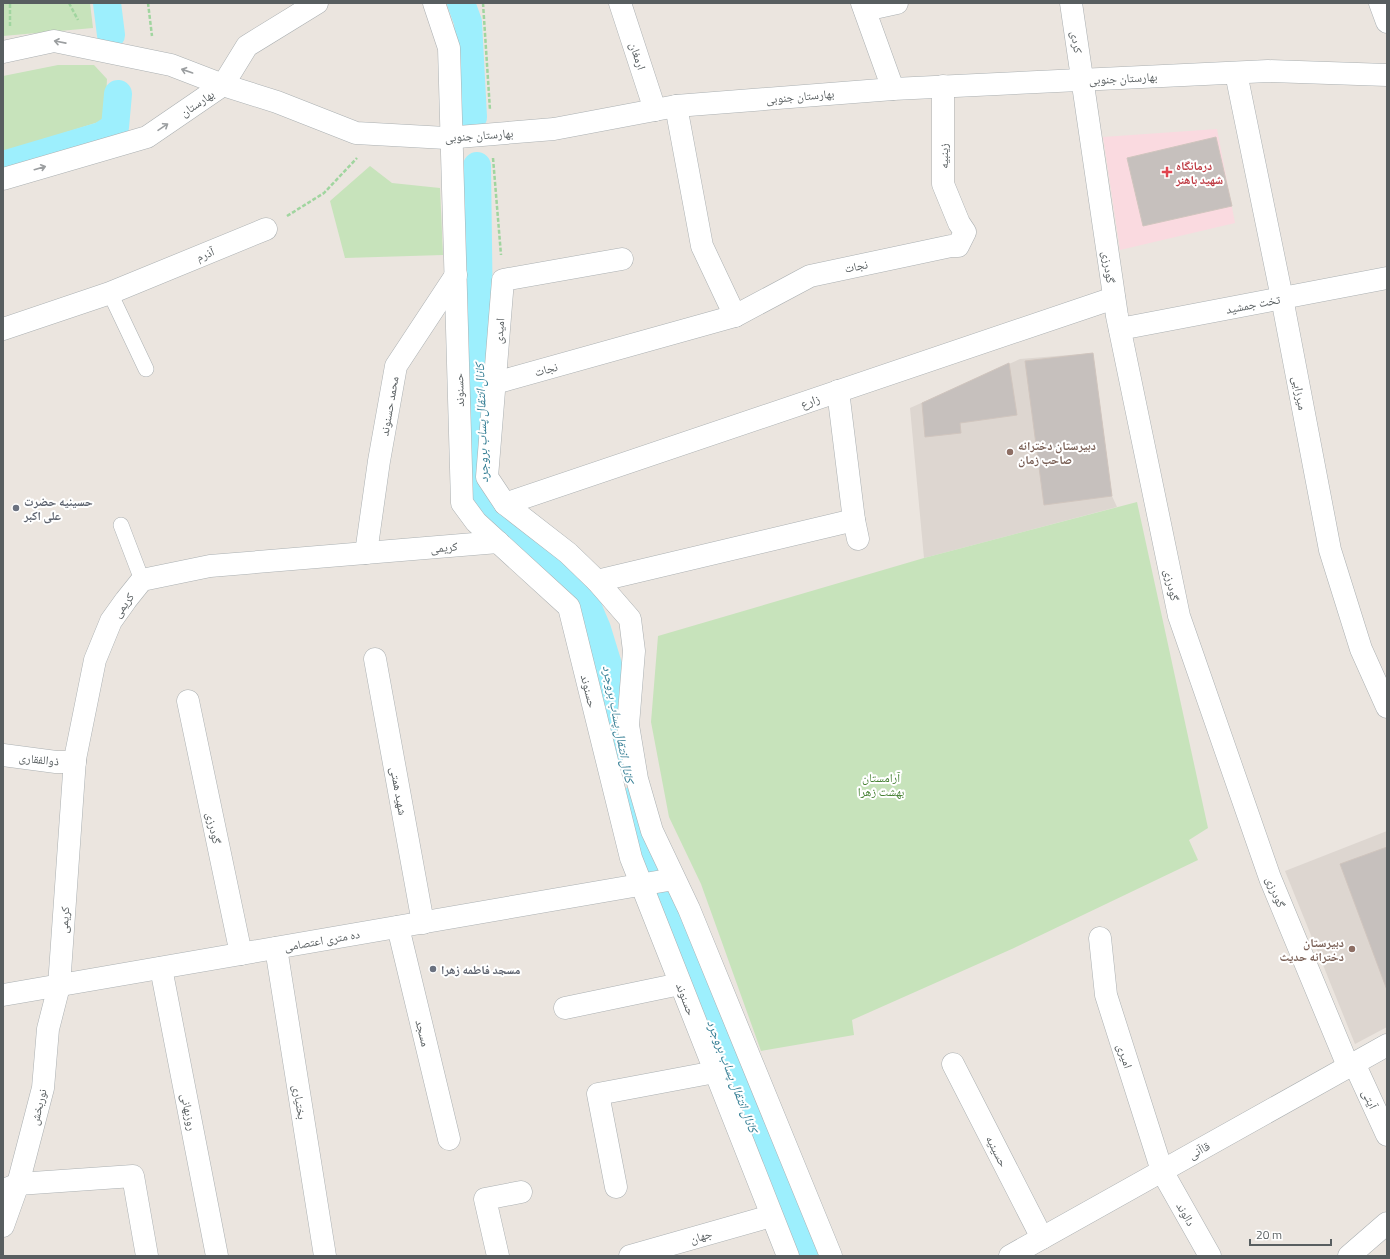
<svg xmlns="http://www.w3.org/2000/svg" width="1390" height="1259" font-family="'Titillium Web','Noto Naskh Arabic',sans-serif">
	<rect width="100%" height="100%" fill="#ebe5df"/>
	<g fill="#ddd6d0">
		<path d="M1093,353L1112,496L1117,507L924,558L910,408L1020,359Z"/>
		<path d="M1387,831V1027L1355,1044L1285,871Z"/>
	</g>
	<path fill="#fadae0" d="M1217,129L1235,223L1120,250L1103,137Z"/>
	<g fill="#c7e3bb">
		<path d="M3,3H90L93,28L3,36Z"/>
		<path d="M58,65H94L107,79L105,120L3,152V76Z"/>
		<path d="M370,166L392,183L440,188L443,255L345,258L330,201Z"/>
		<path d="M1137,502L1208,828L1189,840L1198,860L1014,948L852,1020L854,1035L761,1051L701,884L669,817L651,722L658,636L924,558Z"/>
	</g>
	<g fill="none" stroke-linecap="round" stroke-linejoin="round">
		<g stroke="#9deffd" stroke-width="28">
			<path d="M107,3L111,35"/>
			<path d="M461,3L468,22L473,117"/>
			<path d="M3,165L101,136L115,127L118,94"/>
			<path d="M477,166L481,478L485,497L495,513L583,596L597,629L612,678L616,721L625,761"/>
			<path d="M634,800L650,870"/>
			<path d="M663,897L678,937L804,1256"/>
		</g>
	</g>
	<g fill="#c6c0bd" stroke="#d0c5be">
		<path d="M1216,137L1232,206L1143,226L1127,158Z"/>
		<path d="M1093,353L1112,496L1044,505L1025,361Z"/>
		<path d="M1009,363L1017,415L960,423L961,433L925,437L922,403Z"/>
		<path d="M1387,847V990L1340,864Z"/>
	</g>
	<g fill="none" stroke-linecap="round" stroke-linejoin="round">
		<defs>
			<g id="service">
				<path d="M110,293L146,369"/>
				<path d="M121,525L142,580"/>
			</g>
			<g id="minor">
				<path d="M434,3L449,48L462,503L476,522L569,607L631,858L788,1256"/>
				<path d="M620,3L655,110"/>
				<path d="M862,3L893,89"/>
				<path d="M1071,3L1117,316L1179,616L1270,878L1348,1066"/>
				<path d="M865,10L897,3"/>
				<path d="M1236,73L1282,298L1330,550L1361,649L1387,707"/>
				<path d="M223,85L247,46L317,3"/>
				<path d="M676,106L702,246L735,316"/>
				<path d="M622,259L503,280L487,477L505,504L568,553L597,581L630,619L634,651L628,725L637,779L652,831L689,909L831,1256"/>
				<path d="M3,329L110,293L266,229"/>
				<path d="M1120,329L1387,278"/>
				<path d="M495,383L735,316L810,276L951,246H958L965,232L959,223L943,184V86"/>
				<path d="M838,391L854,520L858,539"/>
				<path d="M505,504L1114,298"/>
				<path d="M366,553L379,461L396,366L456,275"/>
				<path d="M597,581L854,520"/>
				<path d="M375,659L423,923"/>
				<path d="M188,701L241,954"/>
				<path d="M3,755L56,762H75"/>
				<path d="M398,927L449,1139"/>
				<path d="M1100,938L1106,995L1162,1171L1210,1256"/>
				<path d="M276,948L325,1256"/>
				<path d="M161,968L217,1256"/>
				<path d="M3,995L674,879"/>
				<path d="M565,1008L680,984"/>
				<path d="M1354,1063L1387,1135"/>
				<path d="M953,1064L1042,1238"/>
				<path d="M616,1187L598,1094L715,1072"/>
				<path d="M4,1190L18,1184L133,1176L147,1256"/>
				<path d="M3,1226L18,1184L43,1088L48,1029L59,986L75,759L95,660L111,621L126,600L142,580L210,566L498,542"/>
				<path d="M498,1256L485,1199L521,1192"/>
				<path d="M630,1256L771,1216"/>
				<path d="M1349,1256L1387,1223"/>
			</g>
			<g id="tertiary">
				<path d="M3,52L54,41L171,65L223,85L277,102L356,133L446,138L554,129L676,106L893,89L1268,71L1387,75"/>
				<path d="M3,179L147,137L223,85"/>
				<path d="M1010,1256L1387,1045"/>
			</g>
			<path id="secondary" d="M1380,3L1387,22"/>
		</defs>
		<use href="#service" stroke="#abb0b2" stroke-width="16"/>
		<use href="#minor" stroke="#abb0b2" stroke-width="23"/>
		<use href="#tertiary" stroke="#abb0b2" stroke-width="23"/>
		<use href="#secondary" stroke="#acb2b5" stroke-width="23"/>
		<g stroke="#a0d59f" stroke-width="2.5" stroke-dasharray="4 2" stroke-linecap="butt">
			<path d="M69,3L78,20"/>
			<path d="M148,3L152,36"/>
			<path d="M483,3L490,110"/>
			<path d="M10,26V3"/>
			<path d="M493,158L501,255"/>
			<path d="M287,216L324,193L357,158"/>
		</g>
		<use href="#service" stroke="#fff" stroke-width="15"/>
		<use href="#minor" stroke="#fff" stroke-width="22"/>
		<use href="#tertiary" stroke="#fff" stroke-width="22"/>
		<use href="#secondary" stroke="#fff" stroke-width="22"/>
	</g>
	<defs><path id="oneway-shaft" d="M-6 0H5M1.5-3L5.5 0L1.5 3" fill="none" stroke-width="1.6" stroke-linecap="round" stroke-linejoin="round"/></defs>
	<g stroke="#9b9ea0">
		<use href="#oneway-shaft" transform="translate(60 42) rotate(-169)"/>
		<use href="#oneway-shaft" transform="translate(187 71) rotate(-161)"/>
		<use href="#oneway-shaft" transform="translate(163 127) rotate(-34)"/>
		<use href="#oneway-shaft" transform="translate(40 168) rotate(-16)"/>
	</g>
	<path fill="#e0444e" stroke="#fff" stroke-width="1.5" d="M1165 166h4v4h4v4h-4v4h-4v-4h-4v-4h4z"/>
	<g fill="#8d6e63" stroke="#fff" stroke-width="1.5">
		<circle cx="1010" cy="452" r="4"/>
		<circle cx="1352" cy="949" r="4"/>
	</g>
	<g fill="#6b7280" stroke="#fff" stroke-width="1.5">
		<circle cx="16" cy="508" r="4"/>
		<circle cx="433" cy="969" r="4"/>
	</g>
	<g text-anchor="middle" dominant-baseline="central" stroke-width="4" stroke-linejoin="round" paint-order="stroke">
		<g font-size="12" fill="#585e60" stroke="#fff">
			<text transform="translate(1077 42) rotate(82)">کردی</text>
			<text transform="translate(638 56) rotate(72)">ارمغان</text>
			<text transform="translate(1123 78) rotate(-3)">بهارستان جنوبی</text>
			<text transform="translate(800 96) rotate(-5)">بهارستان جنوبی</text>
			<text transform="translate(197 103) rotate(-34)">بهارستان</text>
			<text transform="translate(479 135) rotate(-4)">بهارستان جنوبی</text>
			<text transform="translate(943 156) rotate(-90)">زینبیه</text>
			<text transform="translate(205 254) rotate(-22)">آذرم</text>
			<text transform="translate(856 266) rotate(-12)">نجات</text>
			<text transform="translate(1109 267) rotate(82)">گودرزی</text>
			<text transform="translate(1253 304) rotate(-11)">تخت جمشید</text>
			<text transform="translate(499 331) rotate(-86)">امیدی</text>
			<text transform="translate(546 369) rotate(-15)">نجات</text>
			<text transform="translate(459 390) rotate(-92)">حسنوند</text>
			<text transform="translate(1300 393) rotate(79)">میرزایی</text>
			<text transform="translate(810 401) rotate(-19)">زارع</text>
			<text transform="translate(389 406) rotate(-80)">محمد حسنوند</text>
			<text transform="translate(444 547) rotate(-5)">کریمی</text>
			<text transform="translate(1172 585) rotate(78)">گودرزی</text>
			<text transform="translate(123 605) rotate(-54)">کریمی</text>
			<text transform="translate(589 691) rotate(76)">حسنوند</text>
			<text transform="translate(39 759) rotate(6)">ذوالفقاری</text>
			<text transform="translate(399 791) rotate(80)">شهید همتی</text>
			<text transform="translate(214 828) rotate(78)">گودرزی</text>
			<text transform="translate(1276 892) rotate(68)">گودرزی</text>
			<text transform="translate(64 920) rotate(-86)">کریمی</text>
			<text transform="translate(322 940) rotate(-10)">ده متری اعتصامی</text>
			<text transform="translate(686 999) rotate(69)">حسنوند</text>
			<text transform="translate(423 1033) rotate(76)">مسجد</text>
			<text transform="translate(1125 1056) rotate(72)">امیری</text>
			<text transform="translate(1370 1099) rotate(65)">آیتی</text>
			<text transform="translate(300 1102) rotate(81)">بختیاری</text>
			<text transform="translate(38 1107) rotate(-76)">نوربخش</text>
			<text transform="translate(189 1112) rotate(79)">روزبهانی</text>
			<text transform="translate(1199 1150) rotate(-29)">قاآنی</text>
			<text transform="translate(997 1151) rotate(63)">حسینیه</text>
			<text transform="translate(1186 1214) rotate(60)">دالوند</text>
			<text transform="translate(701 1236) rotate(-16)">جهان</text>
		</g>
		<g font-size="12" font-weight="bold" fill="#be3a42" stroke="#fff" text-anchor="start">
			<text x="1176" y="165">درمانگاه<tspan x="1176" dy="14">شهید باهنر</tspan></text>
		</g>
		<g font-size="12" font-weight="bold" fill="#785e54" stroke="#fff" text-anchor="start">
			<text x="1018" y="445">دبیرستان دخترانه<tspan x="1018" dy="14">صاحب زمان</tspan></text>
			<text x="1344" y="942" text-anchor="end">دبیرستان<tspan x="1344" dy="14">دخترانه حدیث</tspan></text>
		</g>
		<g font-size="12" font-weight="bold" fill="#5b616d" stroke="#fff" text-anchor="start">
			<text x="24" y="501">حسینیه حضرت<tspan x="24" dy="14">علی اکبر</tspan></text>
			<text x="441" y="969">مسجد فاطمه زهرا</text>
		</g>
		<g font-size="12" fill="#478235" stroke="#fff">
			<text x="881" y="777">آرامستان<tspan x="881" dy="14">بهشت زهرا</tspan></text>
		</g>
		<g font-size="13" font-style="italic" fill="#357e94" stroke="#fff">
			<text transform="translate(481 423) rotate(-92)">کانال انتقال پساب بروجرد</text>
			<text transform="translate(619 724) rotate(79)">کانال انتقال پساب بروجرد</text>
			<text transform="translate(733 1076) rotate(69)">کانال انتقال پساب بروجرد</text>
		</g>
	</g>
	<rect width="1390" height="1259" fill="none" stroke="#585e60" stroke-width="8"/>
	<path d="M1250 1239v6h81v-6" fill="none" stroke="#585e60" stroke-width="2"/>
	<text x="1256" y="1239" font-size="12" fill="#585e60" stroke="#ffffff" stroke-width="3" paint-order="stroke">20 m</text>
</svg>
